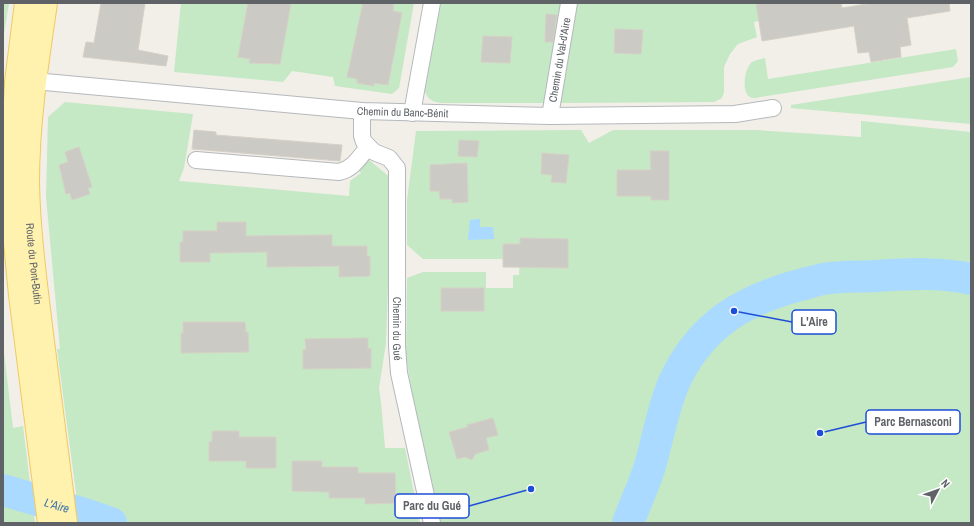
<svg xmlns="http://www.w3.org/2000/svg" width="974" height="526" font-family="'Archivo Narrow',sans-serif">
	<rect width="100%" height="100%" fill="#f1efe8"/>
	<g fill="#c5e8c5">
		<path d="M3,3H9L3,40Z"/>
		<path d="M181,3H414L399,88L392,94L335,86L333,77L292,71L283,82L174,72Z"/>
		<path d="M441,3H566L547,103H441C429,102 424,95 424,84Z"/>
		<path d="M576,3H756L759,21L754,22L757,37L738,44L730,54L724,67V92L722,98L714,102L558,103Z"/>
		<path d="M956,49L958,61L953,67L760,97C758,98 755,98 753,98C740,96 744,68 752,62C756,60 761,59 765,58L768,79Z"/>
		<path d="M971,77V124L791,108V105Z"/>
		<path d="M65,102L193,114L184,168L179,181L349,196L350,181L361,173L356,166L361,162L369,160L392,179L386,343L379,388L381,402L385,448H405L420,523H80L57,349H60L46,197L48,117Z"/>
		<path d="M861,121L971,132V523H439L417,420L406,358L407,278L423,272H486V288H513V275H519L520,259H423L407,245V200L416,131L581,130L589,143L613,130H756L861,137Z"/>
		<path d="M3,344L13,428L23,426L35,523H3Z"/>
	</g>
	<path fill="#aadaff" d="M480,219V227H493L494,239L468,240L470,220Z"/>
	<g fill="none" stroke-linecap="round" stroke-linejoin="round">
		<g stroke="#aadaff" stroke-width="32">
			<path id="s1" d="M3,490L85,514L111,523"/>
			<path d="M628,523C635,504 644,485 650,466C658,438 664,402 677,376C703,325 742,301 796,286C805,284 814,281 823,279C840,276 859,277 877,276C908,274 941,272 971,279"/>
		</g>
	</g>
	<g fill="#cccac5" stroke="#d6d1c6">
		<path d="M101,3H145L138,50L168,56L166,66L83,57L86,42L94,43Z"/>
		<path d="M248,3H291L280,64L249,63L250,59L238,57Z"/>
		<path d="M363,3H394L393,11L402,13L388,85L374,83V86L357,83V79L347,77Z"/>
		<path d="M756,3H841L842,8L872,3H949L950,11L907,18L911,45L900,47L901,57L871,62L869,52L858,53L854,26L762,41Z"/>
		<path d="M546,14L557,15L553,42H545Z"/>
		<path d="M615,29L643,30L641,54L614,53Z"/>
		<path d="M483,36L512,37L510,63L481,62Z"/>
		<path d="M194,130L216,132V135L342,145L340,161L192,149Z"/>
		<path d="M459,140L479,141L477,157L458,156Z"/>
		<path d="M79,147L92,187L88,188L90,194L72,200L70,193L66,194L59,165L68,162L65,152Z"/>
		<path d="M650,151H669V200H651V196H617V170H651Z"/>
		<path d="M542,153L569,155L566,183L551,182L552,175L541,174Z"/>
		<path d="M467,163L468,202L452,203V199H440L439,191H430V165Z"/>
		<path d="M217,222H246V236L332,235V246H367V256H370V276L339,277V266L267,267V252L210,253V262H180V242H183V231H217Z"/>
		<path d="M520,238L568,239V268L503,267V244H520Z"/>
		<rect x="441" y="288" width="43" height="23"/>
		<path d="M183,322H245L246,332H248L249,352L181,353V333H183Z"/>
		<path d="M368,338V349L371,348V368L303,369V350L306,349L305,339Z"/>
		<path d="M493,418L498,435L486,438L489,450L475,454L472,460L465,457L457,459L449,432L468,427L467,425Z"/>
		<path d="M212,431H239V437H276V468H246V461H209V442L212,441Z"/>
		<path d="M292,461H322V467H358V473H395L396,503L365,504V498H329V492L292,491Z"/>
	</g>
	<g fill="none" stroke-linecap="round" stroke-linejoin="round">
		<defs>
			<g id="street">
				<path id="s2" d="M34,81L362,111L550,116L735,114L773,108"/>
				<path id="s3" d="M362,111V136L364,142L374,152L389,158L397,168V346L399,373L432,523"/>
				<path d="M412,113L432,3"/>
				<path id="s4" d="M550,116L569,3"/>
				<path d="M196,160L339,172C353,169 359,158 368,147"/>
			</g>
			<g id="primary">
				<path d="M26,3L16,82L11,183L14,232L20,295L49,523"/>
				<path id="s5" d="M46,3C37,64 28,122 28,183C29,234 36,284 42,334C50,397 58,460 66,523"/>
			</g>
		</defs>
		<use href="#street" stroke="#b5b8bc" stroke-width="18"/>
		<use href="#primary" stroke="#f2c960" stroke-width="24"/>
		<use href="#street" stroke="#fff" stroke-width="16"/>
		<use href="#primary" stroke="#fff2af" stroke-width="22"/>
	</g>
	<g text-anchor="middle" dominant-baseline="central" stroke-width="4" stroke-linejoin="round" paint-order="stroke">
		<g font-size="11" fill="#5f6368" stroke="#fff">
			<text stroke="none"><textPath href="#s4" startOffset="57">Chemin du Val-d'Aire</textPath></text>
			<text stroke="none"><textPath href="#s2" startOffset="370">Chemin du Banc-Bénit</textPath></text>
			<text stroke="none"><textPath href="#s5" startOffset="262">Route du Pont-Butin</textPath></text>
			<text stroke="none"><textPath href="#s3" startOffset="235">Chemin du Gué</textPath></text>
		</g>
		<g font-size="12" font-style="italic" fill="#4174aa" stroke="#fff">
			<text stroke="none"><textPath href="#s1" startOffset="56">L'Aire</textPath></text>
		</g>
	</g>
	<path fill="none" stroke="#1d4ed8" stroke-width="1.5" d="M734 311L792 322M820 433L866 422M531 489L469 506"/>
	<g fill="#1d4ed8" stroke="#fff" stroke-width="1.5">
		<circle cx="734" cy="311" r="4"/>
		<circle cx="820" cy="433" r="4"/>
		<circle cx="531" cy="489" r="4"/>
	</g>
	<g fill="#fff" stroke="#1d4ed8" stroke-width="1.5">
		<rect x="792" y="310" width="44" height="24" rx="4"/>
		<rect x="866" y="410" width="94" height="24" rx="4"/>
		<rect x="395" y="494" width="74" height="24" rx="4"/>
	</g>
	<g font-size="12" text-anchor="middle" font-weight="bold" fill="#5f6368">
		<text x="814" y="326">L'Aire</text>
		<text x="913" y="426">Parc Bernasconi</text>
		<text x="432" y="510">Parc du Gué</text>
	</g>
	<rect width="974" height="526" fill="none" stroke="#5f6368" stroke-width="8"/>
	<g transform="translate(938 490) rotate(49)" stroke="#ffffff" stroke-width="3" paint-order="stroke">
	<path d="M0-3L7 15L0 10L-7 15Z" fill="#5f6368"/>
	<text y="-6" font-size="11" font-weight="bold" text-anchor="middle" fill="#5f6368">N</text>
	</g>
</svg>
